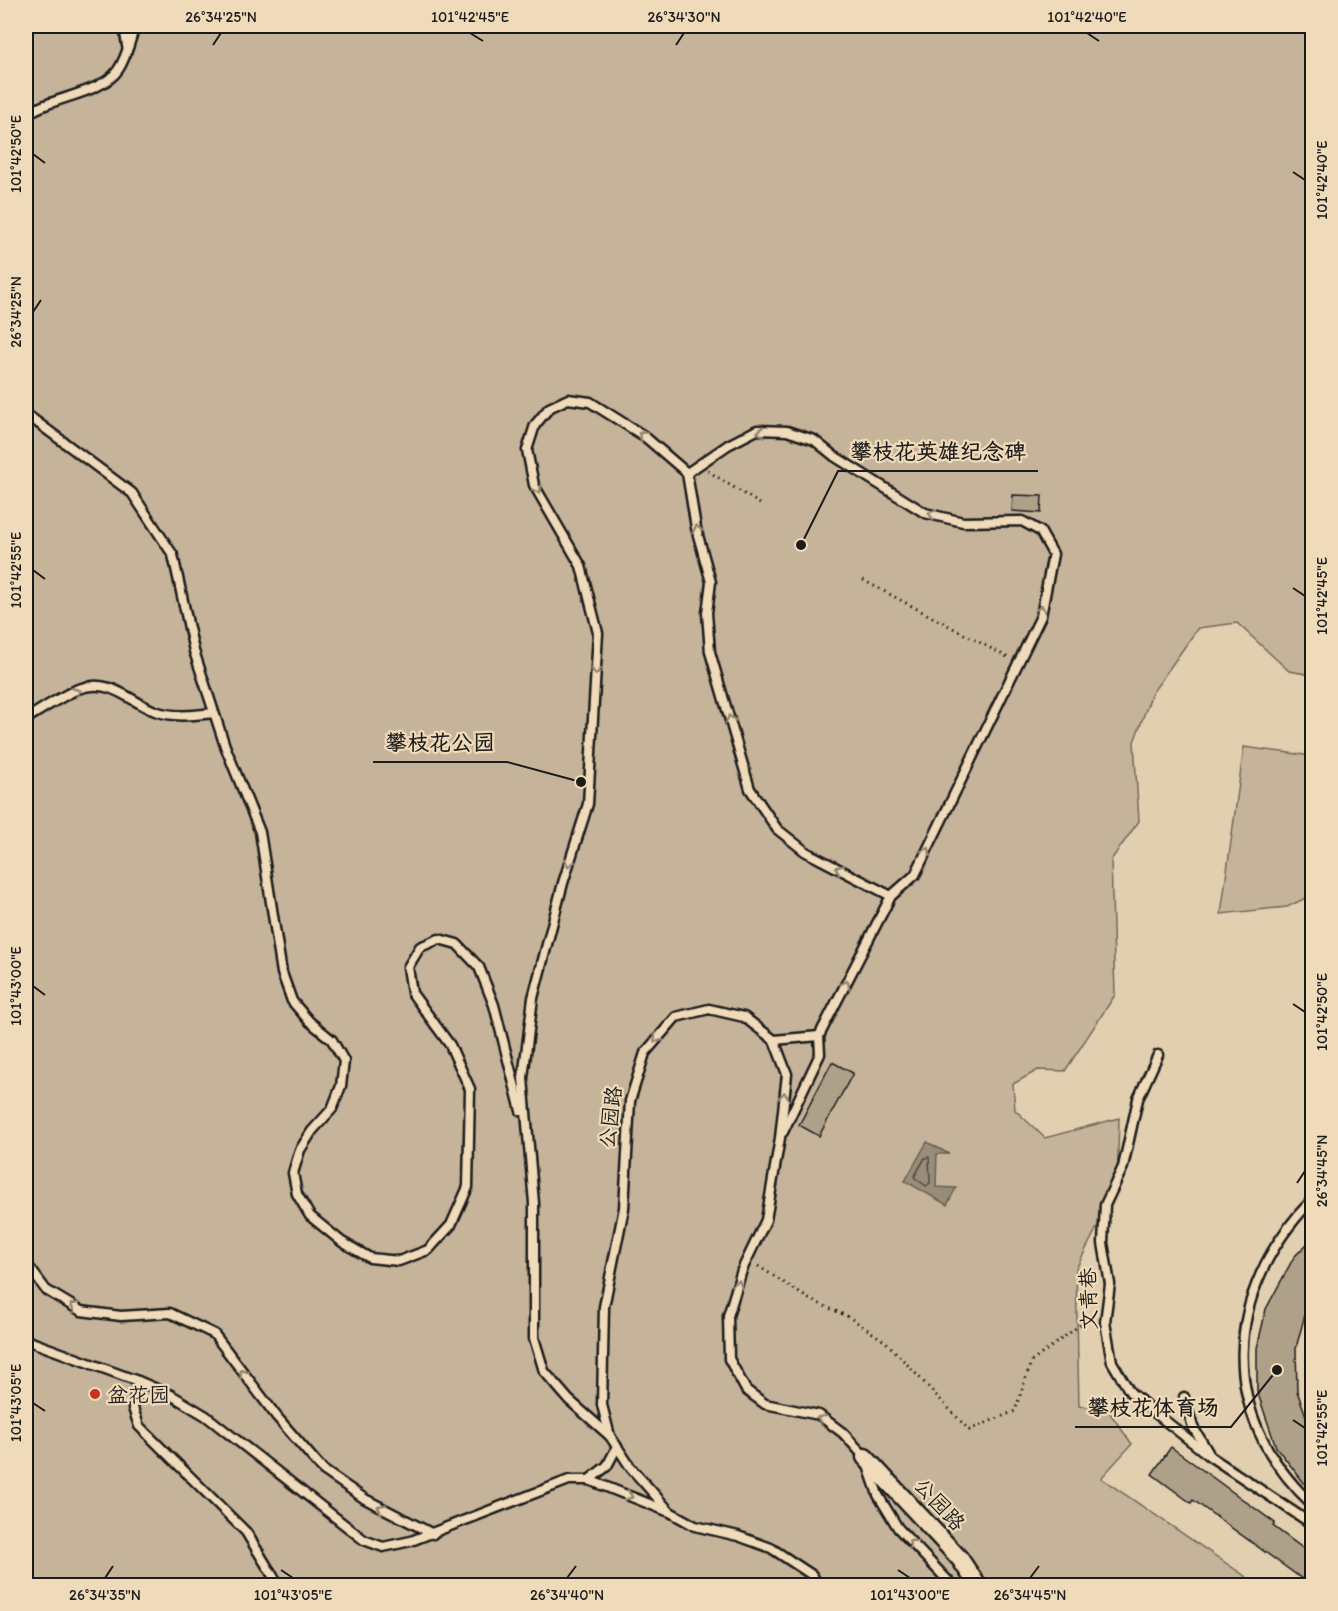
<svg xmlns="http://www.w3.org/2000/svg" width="1338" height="1611" font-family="Itim,'LXGW WenKai TC',sans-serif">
	<rect width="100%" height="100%" fill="#e2cfb0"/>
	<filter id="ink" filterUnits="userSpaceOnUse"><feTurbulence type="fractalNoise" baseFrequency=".0167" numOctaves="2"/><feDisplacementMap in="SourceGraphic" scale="12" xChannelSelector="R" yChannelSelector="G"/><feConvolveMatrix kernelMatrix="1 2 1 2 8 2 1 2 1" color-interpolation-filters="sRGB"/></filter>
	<g filter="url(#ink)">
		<g fill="#c5b49a" stroke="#70685b" stroke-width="1.5">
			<path d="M26,26H1312V675L1289,671L1237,623L1198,628L1152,693L1134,742L1139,821L1111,860L1115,995L1065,1071L1038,1070L1013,1084L1015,1110L1045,1138L1119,1118L1117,1188L1076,1269L1079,1406L1107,1409L1132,1444L1101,1478L1258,1585L26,1586Z"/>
			<path d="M1244,747L1312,756V895L1287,907L1221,914Z"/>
		</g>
		<path fill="#998c79" stroke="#675f54" stroke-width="1.5" d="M927,1142L949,1154H937L936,1187L956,1188L947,1205L905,1181Z"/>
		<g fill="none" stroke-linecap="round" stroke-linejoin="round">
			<path stroke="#4e4941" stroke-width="1.5" d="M929,1157L930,1183L926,1186L914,1177L925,1158Z"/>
		</g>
		<g fill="#aea089" stroke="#1c1c1c" stroke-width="1.5">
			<path d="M1013,495L1042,496L1041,513L1012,511Z"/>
			<path d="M832,1062L853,1073L819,1136L799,1125Z"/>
			<path d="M1312,1239V1300L1307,1307L1296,1348L1297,1391L1312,1432V1493L1276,1447L1257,1391V1348L1266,1309L1294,1257Z"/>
			<path d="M1171,1447L1275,1523L1273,1526L1312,1555V1586L1193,1500L1191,1503L1152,1474Z"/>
		</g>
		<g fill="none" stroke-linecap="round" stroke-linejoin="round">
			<defs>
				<g id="service">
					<path d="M124,26L127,46"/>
					<path d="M26,115C50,97 102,94 118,70C127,57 130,40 135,26"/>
					<path d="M26,414L132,493L173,555L194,651L225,746L260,832L282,973L292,1001L309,1021L332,1040L344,1061L341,1086L332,1109L312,1131L300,1150L293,1173L297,1194L310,1216L342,1242L370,1258L399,1261L428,1250L451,1225L468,1187L470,1089L450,1045L412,993L408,967L420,947L439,939L457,944L479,967L494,1005L521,1111"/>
					<path d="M687,473L728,445L757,430L787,431L814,440L834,456L925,513L963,522L1022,521L1040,531L1053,554L1041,616L915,875L891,896L819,1036L820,1054L783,1132"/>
					<path d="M26,719C42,709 60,697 78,689C110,677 129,701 155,711C174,718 195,715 214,713"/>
					<path d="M774,1040L819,1036"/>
					<path d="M1158,1055L1138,1099L1123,1167L1105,1205L1103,1243L1110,1284L1105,1322L1112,1362L1130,1392L1159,1416L1211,1457L1312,1524"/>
					<path d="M1312,1200C1223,1291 1216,1415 1312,1504"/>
					<path d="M26,1263L46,1290L81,1311L121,1316L170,1313L214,1334L277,1417L323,1470L365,1499L433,1534"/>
					<path d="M26,1340L138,1381L171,1395L206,1416L364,1540L383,1547L411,1541L569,1480H589L667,1511"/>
					<path d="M138,1381L133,1408L139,1426L246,1532L279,1586"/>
					<path d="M1184,1397L1193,1427L1208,1452"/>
					<path d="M610,1436L569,1400L544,1371L534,1338V1203L523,1078L533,998L563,883L588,804L598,633L581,566L534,485L527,450L535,425L549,408L568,399L590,402L644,436L687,473L696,528L711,582L707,613L710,652L750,789L777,829L806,852L891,896"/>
					<path d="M589,1480L607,1466L617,1447"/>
					<path d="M819,1586L812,1575L771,1548L738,1536L695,1526L670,1512L631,1468L610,1436L602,1405L604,1307L624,1208L630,1101L645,1053L676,1017L709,1009L744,1017L774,1040L787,1074L780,1138L766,1220L742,1270L728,1316L729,1359L746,1390L765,1404L819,1415L843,1433L865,1457L878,1495L898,1528L953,1586"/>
				</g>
				<path id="minor" d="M865,1457L960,1559L978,1586"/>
			</defs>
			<use href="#service" stroke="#1c1c1c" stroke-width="13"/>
			<use href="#minor" stroke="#1c1c1c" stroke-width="21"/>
			<g stroke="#1c1c1c" stroke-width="3" stroke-dasharray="1.5 4.5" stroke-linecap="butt">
				<path d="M708,471L760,504"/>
				<path d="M863,580L1007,657"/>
				<path d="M758,1266L809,1299L849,1317L886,1342L969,1430L1015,1411L1031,1362L1093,1315"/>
			</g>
			<use href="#service" stroke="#efdab9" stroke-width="8"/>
			<use href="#minor" stroke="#efdab9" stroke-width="16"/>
		</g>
		<defs><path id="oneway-chevron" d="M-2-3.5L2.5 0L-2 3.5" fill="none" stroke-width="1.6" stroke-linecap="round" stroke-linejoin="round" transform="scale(1.5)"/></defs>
		<g stroke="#908472">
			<use href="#oneway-chevron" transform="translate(761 432) rotate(171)"/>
			<use href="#oneway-chevron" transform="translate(642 435) rotate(-144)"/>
			<use href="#oneway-chevron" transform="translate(538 490) rotate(64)"/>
			<use href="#oneway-chevron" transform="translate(932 514) rotate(-164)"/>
			<use href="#oneway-chevron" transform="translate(697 529) rotate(-102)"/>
			<use href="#oneway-chevron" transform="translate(1041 609) rotate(-76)"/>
			<use href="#oneway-chevron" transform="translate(596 671) rotate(94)"/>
			<use href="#oneway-chevron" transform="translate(77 692) rotate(-22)"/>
			<use href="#oneway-chevron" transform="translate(730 719) rotate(-106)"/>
			<use href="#oneway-chevron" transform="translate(927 851) rotate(-64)"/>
			<use href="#oneway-chevron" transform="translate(569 863) rotate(107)"/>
			<use href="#oneway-chevron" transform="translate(839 869) rotate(-153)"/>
			<use href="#oneway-chevron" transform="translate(846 984) rotate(-63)"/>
			<use href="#oneway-chevron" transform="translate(657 1039) rotate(132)"/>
			<use href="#oneway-chevron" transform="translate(784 1096) rotate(-84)"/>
			<use href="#oneway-chevron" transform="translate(738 1284) rotate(-72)"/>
			<use href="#oneway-chevron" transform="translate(74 1306) rotate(-152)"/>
			<use href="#oneway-chevron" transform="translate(243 1373) rotate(-127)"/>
			<use href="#oneway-chevron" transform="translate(821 1419) rotate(-151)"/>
			<use href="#oneway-chevron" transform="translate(629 1496) rotate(21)"/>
			<use href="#oneway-chevron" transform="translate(381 1508) rotate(-153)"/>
			<use href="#oneway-chevron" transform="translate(912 1543) rotate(-134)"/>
		</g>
	</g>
	<path fill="none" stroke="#1c1c1c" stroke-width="2" d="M470,33L483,41M1087,33L1099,41M213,45L221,33M676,45L684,33M33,154L45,163M1293,172L1305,180M33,312L41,300M33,570L45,579M1293,588L1305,596M33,986L45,995M1293,1004L1305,1012M1297,1183L1305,1171M33,1403L45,1411M1293,1420L1305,1428M281,1570L293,1578M898,1570L910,1578M105,1578L113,1566M567,1578L576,1566M1030,1578L1039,1566"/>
	<circle fill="#c8321e" stroke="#efdab9" stroke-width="2" cx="95" cy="1394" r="6"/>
	<g text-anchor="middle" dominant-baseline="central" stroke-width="4.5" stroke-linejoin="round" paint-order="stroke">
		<g font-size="21" fill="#1c1c1c" stroke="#efdab9">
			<text transform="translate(610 1117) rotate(-83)">公园路</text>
			<text transform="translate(1088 1299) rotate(-92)">文青巷</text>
			<text transform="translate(940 1504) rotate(47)">公园路</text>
		</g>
		<g font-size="21" fill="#1c1c1c" stroke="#efdab9" text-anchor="start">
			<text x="107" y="1394">盆花园</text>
		</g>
	</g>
	<path fill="none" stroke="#1c1c1c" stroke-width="2" d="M801 545L838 471H1038M581 782L507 762H373M1277 1370L1231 1427H1075"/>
	<g fill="#1c1c1c" stroke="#efdab9" stroke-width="2">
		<circle cx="801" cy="545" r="6"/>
		<circle cx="581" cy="782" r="6"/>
		<circle cx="1277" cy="1370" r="6"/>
	</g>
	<g font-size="22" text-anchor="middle" font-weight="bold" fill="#1c1c1c" stroke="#efdab9" stroke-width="4.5" stroke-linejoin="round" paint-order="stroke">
		<text x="938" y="459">攀枝花英雄纪念碑</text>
		<text x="440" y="750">攀枝花公园</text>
		<text x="1153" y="1415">攀枝花体育场</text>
	</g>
	<rect width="1338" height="1611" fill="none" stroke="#efdab9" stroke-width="66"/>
	<rect x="33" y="33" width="1272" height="1545" fill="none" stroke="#1c1c1c" stroke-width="2"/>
	<g font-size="15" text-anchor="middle" fill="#1c1c1c">
		<text x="221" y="22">26°34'25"N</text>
		<text x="470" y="22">101°42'45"E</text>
		<text x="684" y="22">26°34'30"N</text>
		<text x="1087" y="22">101°42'40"E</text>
		<text transform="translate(16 154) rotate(-90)" y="5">101°42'50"E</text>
		<text transform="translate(1322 180) rotate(-90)" y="5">101°42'40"E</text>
		<text transform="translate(16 312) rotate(-90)" y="5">26°34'25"N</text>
		<text transform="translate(16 570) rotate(-90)" y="5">101°42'55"E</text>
		<text transform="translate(1322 596) rotate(-90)" y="5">101°42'45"E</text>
		<text transform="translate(16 986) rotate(-90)" y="5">101°43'00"E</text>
		<text transform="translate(1322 1012) rotate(-90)" y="5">101°42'50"E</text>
		<text transform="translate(1322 1171) rotate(-90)" y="5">26°34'45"N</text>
		<text transform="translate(16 1403) rotate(-90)" y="5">101°43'05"E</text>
		<text transform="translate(1322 1428) rotate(-90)" y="5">101°42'55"E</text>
		<text x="105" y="1600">26°34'35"N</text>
		<text x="293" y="1600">101°43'05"E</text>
		<text x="567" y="1600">26°34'40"N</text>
		<text x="910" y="1600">101°43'00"E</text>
		<text x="1030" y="1600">26°34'45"N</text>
	</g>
</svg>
